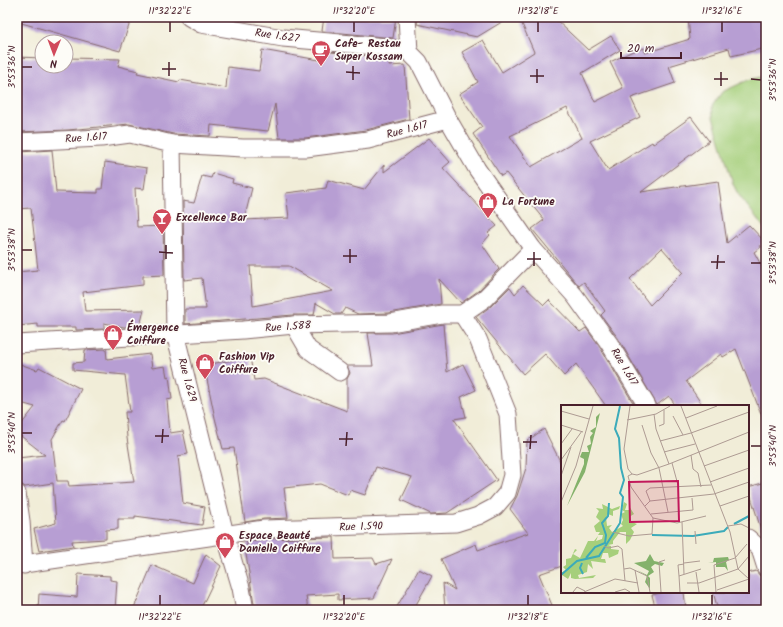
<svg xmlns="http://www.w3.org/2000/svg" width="783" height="627" font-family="Kalam,sans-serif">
	<rect width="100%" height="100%" fill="#fdfcf7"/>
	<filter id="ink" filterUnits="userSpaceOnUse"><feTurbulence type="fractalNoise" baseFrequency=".025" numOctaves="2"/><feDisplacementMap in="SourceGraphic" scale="8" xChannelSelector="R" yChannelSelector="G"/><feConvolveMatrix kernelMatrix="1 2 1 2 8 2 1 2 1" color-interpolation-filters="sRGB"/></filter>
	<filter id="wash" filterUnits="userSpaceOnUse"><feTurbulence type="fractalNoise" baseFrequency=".012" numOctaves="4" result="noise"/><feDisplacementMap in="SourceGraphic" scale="16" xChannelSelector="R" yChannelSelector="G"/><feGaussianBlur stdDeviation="0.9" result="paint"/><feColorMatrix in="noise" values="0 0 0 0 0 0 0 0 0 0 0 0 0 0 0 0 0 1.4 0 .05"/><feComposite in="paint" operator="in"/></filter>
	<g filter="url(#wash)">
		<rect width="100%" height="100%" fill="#f1edd8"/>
		<path fill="#a6cf7b" stroke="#787753" d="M766,76V230L738,194L733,184L713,117L712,106L722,92L748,80Z"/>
		<g id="blocks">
			<g fill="#b79ed3" fill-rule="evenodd">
				<path d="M19,17H132L120,51L18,22Z"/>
				<path d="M324,17H396L393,38L322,31Z"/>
				<path d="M418,17H510L477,37L417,24Z"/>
				<path d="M519,17H553L588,50L611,36L620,50L582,73L595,102L623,88L610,62L631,52L644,48L645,53L690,39L688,17H766V48L731,56L729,48L669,66L675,83L631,98L640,117L590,141L608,170L652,142L653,144L691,117L709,141L641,192L718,181L727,243L749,225L764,241L760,245L761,247L754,252L766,274V424H765L736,349L723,357L721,354L686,381L703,406H676L669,396L657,405L618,338L601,315L605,311L584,282L579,286L532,229L544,220L506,173L501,176L473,134L482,127L459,94L478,82L462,52L483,40L502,72L534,52ZM567,108L582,138L531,167L510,136ZM662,248L683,272L650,305L630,279Z"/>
				<path d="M262,50L319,60L320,51L390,58L389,66L405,65L409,119L366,130L305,138H279L275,104L268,131L211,125L210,136L173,134L129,124L68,130L18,132L17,77L18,57L42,58V66H66V58L120,59L118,66L138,71L137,73L179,82L180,80L226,88L228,67L259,71Z"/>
				<path d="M429,138L450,162L443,168L497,226L488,233L490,235L482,244L499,269L478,291L461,303L439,279L441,304L389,313L358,314L345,308L341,314H335L316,303L314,315H293L185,324V309H206L202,278L184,280L183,201L194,203L202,176L211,178L213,173L233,179L232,183L252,188L244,220L289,218L286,193L326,188L328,180L364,190L384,165V172ZM250,266H289L333,291L253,306Z"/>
				<path d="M52,150L56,192L98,193V189H102L105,162L147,168L144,189L135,188L137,227L163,226L164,275L143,276V285L83,292L85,311L144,310L140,326L124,327L104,323V329L76,330V327H38V324L17,326V272L38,270L31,208L17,209V154H19V152Z"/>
				<path d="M523,285L544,305L549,300L580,332L586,328L601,349L635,406H606L576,364L564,376L545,354L523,374L476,317L491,306L510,287L515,294Z"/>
				<path d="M443,324L447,372L463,364L476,390L461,397L466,417L454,419L497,480L447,513L431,514L401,500L412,477L376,467L365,495L350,490L348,495L320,484L284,488L288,518L264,519L245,522L234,448L223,449L215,418L204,365L250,357L254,380L264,379L347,411V379L350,373L347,366H373L368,333H392Z"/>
				<path d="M106,349L107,359L150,354L152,368L165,366L167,377L169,376L172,399L167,400L170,433L183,431L188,454L178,456L183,503L205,507L202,525L135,516V519H118V529L106,530V539L72,541L73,546L39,551L34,529L56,523L53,483L25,487L21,484L17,483V458L45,455L17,433V430L35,407L17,402V363L37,370L39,367L81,389L65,421L63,420L52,439L57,481H68L69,486L134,482L127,438L125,412H130L125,375L73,370V363L84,362L85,350Z"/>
				<path d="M544,429L562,465V566L539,574L554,610H445L443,583L455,590L441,559L476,544L478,550L528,533L510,509L517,496L526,468L527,441Z"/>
				<path d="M766,482V532L762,533L748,487Z"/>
				<path d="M334,537L335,559L373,558L376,564L392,559L374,598L338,600V594L306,596L308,610H255L245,548H247V542L265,539Z"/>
				<path d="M206,554L221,566L200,610H196L180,604L178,610H133L152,565L193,583Z"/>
				<path d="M419,569L432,576L413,610H395Z"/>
				<path d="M756,571L760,576L764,578L766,584V610H718L713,592H748V573Z"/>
				<path d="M78,574L110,576V580L117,581L115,610H38L39,594L77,597Z"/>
				<path d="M664,592H684L686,610H656L652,595Z"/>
			</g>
		</g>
	</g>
	<g filter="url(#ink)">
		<use href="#blocks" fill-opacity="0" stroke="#846768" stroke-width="1"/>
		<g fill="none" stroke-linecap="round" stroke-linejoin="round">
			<defs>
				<g id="street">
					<path d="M189,17L201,24L283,38L387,47L409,52L419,62L448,119L477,169L533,249L575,296L609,343L647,406"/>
					<path d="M407,17L409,52"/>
					<path d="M17,142L101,138L130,134L172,144L243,148H306L368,140L448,119"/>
					<path d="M172,144L175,333L225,534L241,588L245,610"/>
					<path d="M294,325L308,349L340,372"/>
					<path d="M17,344L243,330L294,325L390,323L442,314H462L484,299L533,249"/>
					<path d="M17,493L21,521L24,565"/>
					<path d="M748,538L760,549L766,568"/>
					<path d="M17,565L264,529L456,523L478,516L495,507L507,493L512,475L508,414L478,339L462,314"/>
				</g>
			</defs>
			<use href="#street" stroke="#846768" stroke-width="19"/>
			<use href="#street" stroke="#fff" stroke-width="17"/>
		</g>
	</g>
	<path fill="none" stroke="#4a1f2b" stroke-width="1.5" d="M170,32V22M354,32V22M538,32V22M722,32V22M22,67H32M162,69H176M346,72L360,73M169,76V62M530,76H544M714,79H728M751,79L761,80M353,80V66M537,83V69M721,86V72M22,250H32M159,252L173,253M343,256H357M166,259V245M527,259H541M711,262H725M350,263V249M751,263H761M534,266V252M717,269L718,255M22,433H32M155,436H169M339,439H353M523,442H537M162,443L163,429M346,446L347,432M751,446H761M530,449L531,435M160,605V595M344,605V595M528,605V595M712,605V595"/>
	<defs>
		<symbol id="cafe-pin" viewBox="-11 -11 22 30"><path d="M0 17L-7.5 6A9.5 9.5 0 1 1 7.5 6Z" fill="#d1495b" stroke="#fdfcf7"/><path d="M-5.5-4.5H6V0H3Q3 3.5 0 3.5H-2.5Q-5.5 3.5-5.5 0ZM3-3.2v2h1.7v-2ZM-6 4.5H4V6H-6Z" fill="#fff"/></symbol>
		<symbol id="shop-pin" viewBox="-11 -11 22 30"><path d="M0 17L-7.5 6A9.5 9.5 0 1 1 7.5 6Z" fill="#d1495b" stroke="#fdfcf7"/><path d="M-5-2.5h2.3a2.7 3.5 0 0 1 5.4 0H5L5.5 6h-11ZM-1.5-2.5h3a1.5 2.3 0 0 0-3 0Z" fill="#fff"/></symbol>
		<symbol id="bar-pin" viewBox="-11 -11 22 30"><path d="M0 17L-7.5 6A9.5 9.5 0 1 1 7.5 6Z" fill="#d1495b" stroke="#fdfcf7"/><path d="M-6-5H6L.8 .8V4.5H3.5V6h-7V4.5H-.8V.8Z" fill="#fff"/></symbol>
	</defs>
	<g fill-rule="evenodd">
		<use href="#cafe-pin" x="310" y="39" width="22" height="30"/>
		<use href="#shop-pin" x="477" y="191" width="22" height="30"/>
		<use href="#bar-pin" x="151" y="207" width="22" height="30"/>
		<use href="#shop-pin" x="102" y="323" width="22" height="30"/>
		<use href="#shop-pin" x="194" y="352" width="22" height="30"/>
		<use href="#shop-pin" x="214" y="531" width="22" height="30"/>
	</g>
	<g text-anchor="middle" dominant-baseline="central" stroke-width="3.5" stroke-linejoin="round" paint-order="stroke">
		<g font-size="11" fill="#4a1f2b" stroke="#fdfcf7">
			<text transform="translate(277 36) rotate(8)">Rue 1.627</text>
			<text transform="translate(407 130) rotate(-15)">Rue 1.617</text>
			<text transform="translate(86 138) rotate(-4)">Rue 1.617</text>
			<text transform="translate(288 327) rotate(-4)">Rue 1.588</text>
			<text transform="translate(624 367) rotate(59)">Rue 1.617</text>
			<text transform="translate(187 380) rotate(75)">Rue 1.629</text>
			<text transform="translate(361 527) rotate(-2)">Rue 1.590</text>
		</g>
		<g font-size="11" font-weight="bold" fill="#4a1f2b" stroke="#fdfcf7" text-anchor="start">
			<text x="335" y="44">Cafe- Restau<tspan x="335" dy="13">Super Kossam</tspan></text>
			<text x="502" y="202">La Fortune</text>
			<text x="176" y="218">Excellence Bar</text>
			<text x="127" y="328">Émergence<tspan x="127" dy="13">Coiffure</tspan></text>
			<text x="219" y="357">Fashion Vip<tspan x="219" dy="13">Coiffure</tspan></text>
			<text x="239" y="536">Espace Beauté<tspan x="239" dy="13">Danielle Coiffure</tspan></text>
		</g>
	</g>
	<g transform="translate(561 405)">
		<rect width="188" height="188" fill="#f1edd8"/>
		<path d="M63,97L66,99L64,105H68V101L73,109L68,112V116L76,119L70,123L73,127L69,135L65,139V127H59L52,136V139L47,140L50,141V144L58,145L57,149L48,153L47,148H42L40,154H44L45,158L30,156L32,164L27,159L26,167L17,170L18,173L35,170L32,173L14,174L10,173V168L7,174L1,170L0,174V168L5,165L2,162L5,160V154L10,153L14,144L16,145L12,149L19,153L27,136H33L37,131L35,136L41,134L42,130H37L39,127H35L33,121L39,116L35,112L38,106L35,103L42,104L41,99L51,104L59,101L58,104L52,106V111L47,109L45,112L46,121L51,120L48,123L51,127L62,121L60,119L62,115L60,109L64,107L61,105Z" fill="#a6cf7b"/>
		<path d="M39,8L24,67L6,101L23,59V54L19,52L21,47H28L26,41L30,39L29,32L32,28L29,26L35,22V12ZM89,149L93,156L103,158L101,161L94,159L90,162L93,167L87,171L89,173V184L84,177L86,171L76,165L86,170L88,166L73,158L85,156ZM167,152L168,155L165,157L167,166L164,162H155V157L147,158L152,157L153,153Z" fill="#84b26b"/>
		<path fill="none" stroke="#3cabba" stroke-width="2" d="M173,119L188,111M91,130L132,131L163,126L167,122M25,153L34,142L44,138L45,130L41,118L47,111L48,98M21,158L19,163L22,169M0,170L16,156L38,151L59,118L62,92L59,88L63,75L60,63L58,33L54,24L59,1"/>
		<path fill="none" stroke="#ae9b93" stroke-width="1" d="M69,1L63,44L67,64L71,69L67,71L70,82L92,113L116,118L145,111M120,1L169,127L177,164L188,174M0,6L28,14M93,9L95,24L108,59M112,11L122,30M125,13L156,1M66,15L95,9L109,1M0,20L22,27M81,20L90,48L98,63L107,107M98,21L103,19V5M99,36L130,28L188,7M0,39L11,24M103,47L134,39M130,50L132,64L137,68L140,82M0,55L21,26M111,58L117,80M143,61L188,45M71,69L76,70L108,59L188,27M0,71L10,42M149,77L188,63M89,96L85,86L89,83L150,80M0,97L15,61L32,1M84,101L89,96L153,89L188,77M159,101L188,91M90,109L132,105L131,93M121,117L123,169M167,121L180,119L188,123M134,126L135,139M52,127L68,131L91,129L92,113M43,141L47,143L57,141L61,144L64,176M123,158L139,156M63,164L69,163L86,171L89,187M74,165L78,187M135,167L138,187M118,171L117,160L123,159M126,178H138L177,164L188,151M156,185L188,174M12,187L16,182L24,186M23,187L54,174L77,178M54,187L64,184L69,187M100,187L98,157L104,155M119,187L118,171L140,164M155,187L153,160L174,153L186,139"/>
		<path fill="#c2185b" fill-opacity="0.15" stroke="#c2185b" stroke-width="2" d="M117,76L118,116L69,117L68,77Z"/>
		<rect width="188" height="188" fill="none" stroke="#4a1f2b" stroke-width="2"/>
	</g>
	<rect width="783" height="627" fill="none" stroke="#fdfcf7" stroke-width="44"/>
	<g transform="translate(54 54) rotate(181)"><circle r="19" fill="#fdfcf7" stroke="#b5a4a5"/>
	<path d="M0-3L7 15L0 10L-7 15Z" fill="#d1495b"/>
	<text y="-6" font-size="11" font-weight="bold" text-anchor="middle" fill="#4a1f2b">N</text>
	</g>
	<path d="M621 52v6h60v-6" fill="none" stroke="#4a1f2b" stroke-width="2"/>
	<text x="627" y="52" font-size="12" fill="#4a1f2b" stroke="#fdfcf7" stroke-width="3" paint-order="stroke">20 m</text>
	<rect x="22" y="22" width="739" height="583" fill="none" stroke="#4a1f2b" stroke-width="1.5"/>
	<g font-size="10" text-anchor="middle" fill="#4a1f2b">
		<text x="170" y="14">11°32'22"E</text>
		<text x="354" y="14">11°32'20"E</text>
		<text x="538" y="14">11°32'18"E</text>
		<text x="722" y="14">11°32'16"E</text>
		<text transform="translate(11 67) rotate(-90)" y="4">3°53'36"N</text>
		<text transform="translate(772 80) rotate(-90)" y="4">3°53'36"N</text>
		<text transform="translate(11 250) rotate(-90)" y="4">3°53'38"N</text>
		<text transform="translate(772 263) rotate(-90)" y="4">3°53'38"N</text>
		<text transform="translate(11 433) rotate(-90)" y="4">3°53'40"N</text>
		<text transform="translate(772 446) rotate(-90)" y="4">3°53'40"N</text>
		<text x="160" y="620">11°32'22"E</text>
		<text x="344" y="620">11°32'20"E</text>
		<text x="528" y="620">11°32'18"E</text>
		<text x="712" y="620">11°32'16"E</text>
	</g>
</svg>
